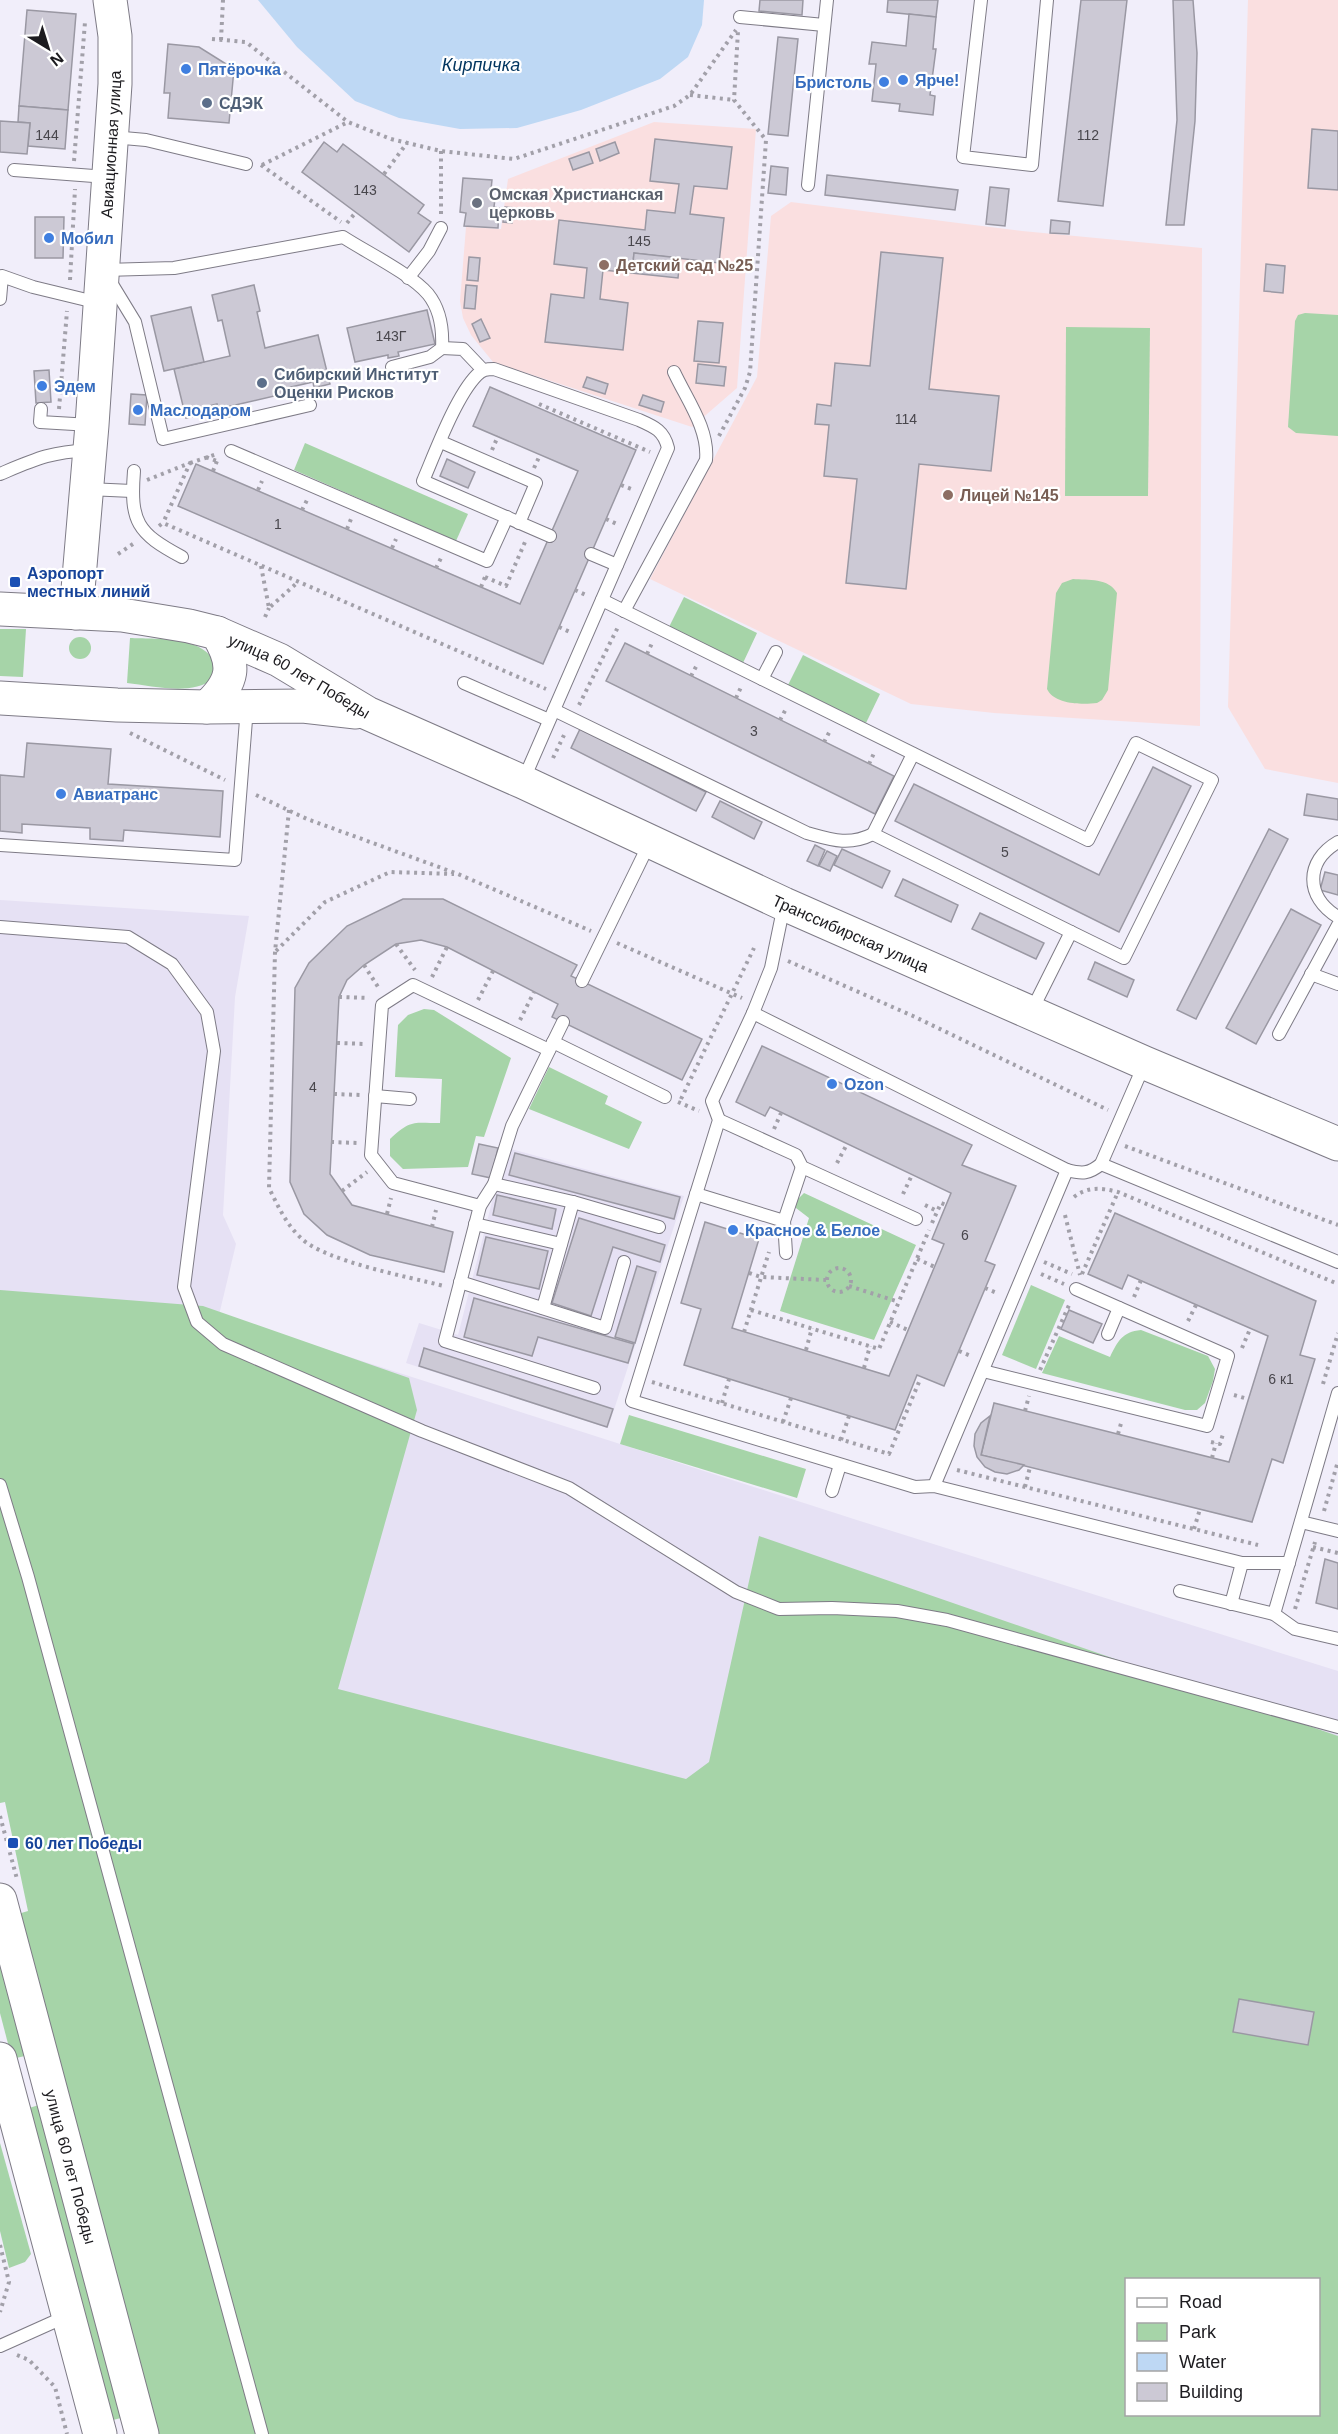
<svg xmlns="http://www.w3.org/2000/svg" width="1338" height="2434" font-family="Helvetica,sans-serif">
	<rect width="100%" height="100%" fill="#f1eefa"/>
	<g fill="#e6e1f4" fill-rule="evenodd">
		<path d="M0,900L249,916L235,997L223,1215L236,1244L219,1315L860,1521L1338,1671V2434H209L0,1672ZM1126,2280H1318V2414H1126Z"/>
		<path d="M511,1149L684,1196L608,1428L406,1363L419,1323L458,1335L494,1194Z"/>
	</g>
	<g fill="#fadfe0">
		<path d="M1248,0H1338V783L1265,769L1228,707Z"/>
		<path d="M654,122L756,129L737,388L692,427L493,362L471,335L463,318L460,301L466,227L501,229L508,179Z"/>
		<path d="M791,202L1022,231L1202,248L1200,726L994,713L911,704L650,579L757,377L771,216Z"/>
	</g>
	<g fill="#a6d4a8" fill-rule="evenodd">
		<path d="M1305,313L1338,315V436L1296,433L1288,427L1295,321L1298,315Z"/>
		<path d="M1066,327L1150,328L1148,496H1065Z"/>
		<path d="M305,443L468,514L456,541L294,470Z"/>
		<path d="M1073,579C1088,580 1109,578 1117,593L1108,690L1102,700L1097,703C1081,705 1054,704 1047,689L1056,593L1062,583Z"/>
		<path d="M684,597L757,633L743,663L669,627Z"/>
		<path d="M0,629H26L23,677L0,676Z"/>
		<circle cx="80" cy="648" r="11"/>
		<path d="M130,638C152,639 209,636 214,665C215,669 214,675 213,679C192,696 153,686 127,683Z"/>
		<path d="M803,655L880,694L866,723L788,685Z"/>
		<path d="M424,1009L434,1010L511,1058L484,1137L476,1136L468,1167L403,1169L390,1156V1139C411,1119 414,1123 440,1123L442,1079L395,1077L398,1025L408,1015Z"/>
		<path d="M549,1067L608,1096L605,1104L642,1122L629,1149L529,1109Z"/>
		<path d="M804,1193L916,1245L874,1340L780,1311L809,1218L796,1208V1201Z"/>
		<path d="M1031,1285L1065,1300L1036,1369L1002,1355Z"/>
		<path d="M0,1290L203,1306L409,1378L417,1410L338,1689L686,1779L709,1762L759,1536L1338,1736V2434H156L18,1914L28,1911L5,1802L0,1803ZM1126,2280H1318V2414H1126Z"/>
		<path d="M1141,1330L1208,1356L1215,1369L1213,1381L1205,1403L1197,1410H1185L1042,1373L1059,1336L1110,1357C1118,1341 1122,1332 1141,1330Z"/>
		<path d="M629,1415L806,1469L797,1498L620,1444Z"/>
		<path d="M0,1946L29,2055L12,2059L0,2013Z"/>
		<path d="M42,2104L125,2417L109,2421L26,2109Z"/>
		<path d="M0,2143L31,2254L25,2262L9,2268L0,2231Z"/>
	</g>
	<path fill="#bed8f4" d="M258,0H704L702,25L688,57L660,79L581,110L517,128L460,129L399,118L355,101L297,47Z"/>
	<g fill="#ccc9d5" stroke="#9a98a3" stroke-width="1.5">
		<path d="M760,0H803L802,15L759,11Z"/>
		<path d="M888,0H938L936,17L887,12Z"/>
		<path d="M1081,0H1127L1103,206L1058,201Z"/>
		<path d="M1173,0H1193L1197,53L1195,121L1184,225H1166L1177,120Z"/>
		<path d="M27,10L76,14L68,110L19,106Z"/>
		<path d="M909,14L936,17L933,49H936L930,95L935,96L933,115L899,111L900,104L872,101L876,64H869L872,42L906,46Z"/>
		<path d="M778,37L798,39L788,136L768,134Z"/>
		<path d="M168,44L199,47L234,69L229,123L168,118L170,93H164Z"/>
		<path d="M19,106L68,110L65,149L28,146L30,123L18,122Z"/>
		<path d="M0,121L30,123L27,154L0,152Z"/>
		<path d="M1312,129L1338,131V190L1308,188Z"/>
		<path d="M655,139L732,147L727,189L694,186L690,214L724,218L719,263L634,253L632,273L603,270L600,299L628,303L623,350L545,342L551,294L584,298L587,268L554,264L559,220L645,230L647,210L675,213L679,184L650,181Z"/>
		<path d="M324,142L337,152L343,144L424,205L418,213L431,222L409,252L302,172Z"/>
		<path d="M615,142L619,153L600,161L596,149Z"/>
		<path d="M589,152L593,163L573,170L569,159Z"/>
		<path d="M771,166L788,168L786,195L768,193Z"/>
		<path d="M827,175L958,190L955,210L825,195Z"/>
		<path d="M463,178L492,180L490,199H495L494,207L499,208L498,228L464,226L466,213L460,212Z"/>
		<path d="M990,187L1009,189L1005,226L986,224Z"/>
		<path d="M505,207L514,208L512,223L503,222Z"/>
		<path d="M35,217H64L63,258H35Z"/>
		<path d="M1051,220L1070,222L1069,234L1050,233Z"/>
		<path d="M881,252L943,258L929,389L999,396L991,471L919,464L906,589L846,583L857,479L824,476L829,425L815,424L817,404L831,406L835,363L870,366Z"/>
		<path d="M634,253L680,258L678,278L632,273Z"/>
		<path d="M469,257L480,258L478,281L467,280Z"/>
		<path d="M1266,264L1285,266L1283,293L1264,291Z"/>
		<path d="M254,285L260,311L257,312L265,348L318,335L330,384L314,388L313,382L282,389L283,394L218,409L217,404L201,408L203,414L186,418L174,369L230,356L222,320L218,321L212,295Z"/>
		<path d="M466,285L477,286L475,309L464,308Z"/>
		<path d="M191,307L204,362L164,371L151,316Z"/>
		<path d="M427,310L435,344L398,352L399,356L388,358V355L355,362L347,328Z"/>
		<path d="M481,319L490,338L480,342L472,324Z"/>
		<path d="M698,321L723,323L719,363L694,361Z"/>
		<path d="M698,364L726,367L724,386L696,383Z"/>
		<path d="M49,370L51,402L36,403L34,371Z"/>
		<path d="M587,377L608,384L605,394L583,387Z"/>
		<path d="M490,387L636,450L543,664L178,506L196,464L520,604L578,471L473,426Z"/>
		<path d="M131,394L147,395L145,425L129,424Z"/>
		<path d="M643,395L664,402L661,412L639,405Z"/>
		<path d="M447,459L475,472L468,488L440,476Z"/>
		<path d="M625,643L894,776L875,814L606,681Z"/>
		<path d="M580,729L706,792L696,811L571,748Z"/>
		<path d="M27,743L111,749L108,784L223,791L220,837L124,830L123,841L90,839V828L22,824V833L0,831V775L24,777Z"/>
		<path d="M1153,767L1191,786L1119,932L895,821L914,784L1099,875Z"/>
		<path d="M1307,794L1338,799V820L1304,815Z"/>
		<path d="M720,801L762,822L754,839L712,817Z"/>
		<path d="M1269,829L1288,839L1196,1019L1177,1010Z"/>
		<path d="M815,845L825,850L818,866L807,861Z"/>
		<path d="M842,849L890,871L882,888L834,865Z"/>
		<path d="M827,851L837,856L830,871L819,866Z"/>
		<path d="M1325,872L1338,875V895L1320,890Z"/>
		<path d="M903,879L958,905L951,922L895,896Z"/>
		<path d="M403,899H443L577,965L571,976L702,1039L682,1080L552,1017L558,1004L447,947L421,940L396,944L364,965L347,980L339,997L330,1174L352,1205L453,1232L444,1272L370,1255L327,1235L304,1214L290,1182L295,988L309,963L347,926Z"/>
		<path d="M1291,909L1321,925L1256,1044L1226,1028Z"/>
		<path d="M980,913L1044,943L1036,959L972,929Z"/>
		<path d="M1095,962L1134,980L1127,997L1088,979Z"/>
		<path d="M762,1046L972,1145L962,1165L1016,1186L985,1261L995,1265L944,1386L917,1375L895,1430L684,1365L701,1309L681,1303L705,1222L759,1239L732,1328L889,1376L944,1244L932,1239L951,1193L770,1107L765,1116L736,1102Z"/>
		<path d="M479,1144L498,1148L491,1178L472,1174Z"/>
		<path d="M515,1153L680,1197L674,1219L509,1175Z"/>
		<path d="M497,1195L556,1209L552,1229L493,1215Z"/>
		<path d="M1115,1213L1316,1301L1300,1355L1315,1359L1283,1463L1272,1459L1252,1522L981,1455L994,1403L1229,1462L1268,1336L1128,1275L1122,1289L1088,1274Z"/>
		<path d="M579,1218L665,1245L660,1262L613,1247L591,1316L552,1303Z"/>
		<path d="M486,1237L548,1251L539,1289L477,1275Z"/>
		<path d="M637,1266L656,1272L635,1343L615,1337Z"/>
		<path d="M474,1298L634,1344L628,1363L538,1337L532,1356L464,1337Z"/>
		<path d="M1069,1310L1102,1324L1093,1343L1061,1329Z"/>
		<path d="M424,1348L613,1409L607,1427L419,1366Z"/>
		<path d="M990,1416L981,1455L1024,1465L1019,1470L1007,1474L995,1472L985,1467L977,1457L974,1446L975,1434L981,1423Z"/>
		<path d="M1325,1559L1338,1563V1609L1316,1603Z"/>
		<path d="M1239,1999L1314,2012L1308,2045L1233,2032Z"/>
	</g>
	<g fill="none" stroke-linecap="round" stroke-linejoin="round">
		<defs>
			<g id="lane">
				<path d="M981,0L963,157L1032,165L1047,0"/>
				<path d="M740,17L824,25"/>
				<path d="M112,137L146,140L246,164"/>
				<path d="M14,170L107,177"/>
				<path d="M808,185L827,0"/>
				<path d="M105,270L174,268L343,237C366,252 411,274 428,294C440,309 443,330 442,348L430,357L392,367"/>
				<path d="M408,278L429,251L441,228"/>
				<path d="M110,281L135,322L163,439L310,405"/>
				<path d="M0,299L2,276L33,287L99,303"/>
				<path d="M442,348L463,349L483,370"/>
				<path d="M41,409L40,422L91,425"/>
				<path d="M441,442L536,483L519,523"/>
				<path d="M231,451L487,561L507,517"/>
				<path d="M134,471C130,522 137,533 182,557"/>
				<path d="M0,474C31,461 54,450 89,451"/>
				<path d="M88,489L132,491"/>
				<path d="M591,554L617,565"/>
				<path d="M602,600L1088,840L1136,743L1212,780L1124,958L1071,932L1031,1012"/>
				<path d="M624,611L706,460C709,429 687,400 674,372"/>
				<path d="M762,679L776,652"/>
				<path d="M464,683L549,720"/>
				<path d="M554,710L807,833C832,840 849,846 873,834"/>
				<path d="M913,754L873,834L1071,932"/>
				<path d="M523,781L668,448C664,431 655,427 639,420L494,369C486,369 482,370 477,375C456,396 435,453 423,481L550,536"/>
				<path d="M1338,842C1305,861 1305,897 1338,917"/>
				<path d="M0,845L235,860L247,707"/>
				<path d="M784,905L771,968L753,1013L712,1101L719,1120L632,1401L915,1487L934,1486L1242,1563H1289"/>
				<path d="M0,927L128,937L172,964L207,1012L214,1051L184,1287L197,1322L223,1344L422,1431L569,1488L736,1592L779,1609L832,1608L897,1611L947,1620L1338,1727"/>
				<path d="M1311,974L1338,984"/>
				<path d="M582,981L650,842"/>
				<path d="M753,1013L1067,1170C1082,1174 1089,1174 1101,1164L1144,1065"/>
				<path d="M563,1022L512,1126L494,1184L480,1206L445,1341L594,1388"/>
				<path d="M1279,1034L1338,925"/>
				<path d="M553,1042L665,1097"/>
				<path d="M375,1096L410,1099"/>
				<path d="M719,1120L796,1155L802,1167L916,1219"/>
				<path d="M1101,1164L1338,1262"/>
				<path d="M494,1184L573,1202L659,1227"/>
				<path d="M696,1194L784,1221"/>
				<path d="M480,1206L393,1183L371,1155L382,1005L413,985L549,1050"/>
				<path d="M475,1224L561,1244"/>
				<path d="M786,1253L784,1221L802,1167"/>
				<path d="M460,1282L605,1328L624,1262"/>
				<path d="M543,1308L573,1202"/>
				<path d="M1108,1334L1119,1308"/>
				<path d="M983,1371L1207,1426L1228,1356L1076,1289"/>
				<path d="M0,1485L28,1577L262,2434"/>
				<path d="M934,1486L1067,1170"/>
				<path d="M832,1491L840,1465"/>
				<path d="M1301,1522L1338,1531"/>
				<path d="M1180,1591L1274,1614L1295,1629L1338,1639"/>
				<path d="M1231,1604L1242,1563"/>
				<path d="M1274,1614L1338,1393"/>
				<path d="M0,2346L67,2316"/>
			</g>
			<g id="secondary">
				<path id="s1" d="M217,633L279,660L367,713L523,782L784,904L1145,1063L1338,1144"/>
				<path d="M207,707L303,706L356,712"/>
			</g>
			<g id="primary">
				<path d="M0,609L122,615L189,626L217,633C237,665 234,682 207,707L117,705L0,698"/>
				<path id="s2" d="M76,613L92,425L115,84V36L110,0"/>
				<path id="s3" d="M0,1900L142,2434"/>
				<path d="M0,2059L100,2434"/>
			</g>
		</defs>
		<use href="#lane" stroke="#7e7b86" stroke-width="14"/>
		<use href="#secondary" stroke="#7e7b86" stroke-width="35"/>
		<use href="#primary" stroke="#7e7b86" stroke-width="35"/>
		<g stroke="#a2a0a9" stroke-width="4" stroke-dasharray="3 4.5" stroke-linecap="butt">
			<path d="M212,39L246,42L348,122L391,139L441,151L514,159L674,106L690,95L736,30"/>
			<path d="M221,40L223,0"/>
			<path d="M690,95L734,100"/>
			<path d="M74,161L85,22"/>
			<path d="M261,165L341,222"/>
			<path d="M262,165L348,122"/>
			<path d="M384,174L407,143"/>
			<path d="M441,214V151"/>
			<path d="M347,223L356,212"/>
			<path d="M70,280L75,189"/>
			<path d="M539,404L650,452"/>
			<path d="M59,409L67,311"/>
			<path d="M719,436L745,388L750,372L766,140L734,100L738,31"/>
			<path d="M492,450L498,436"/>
			<path d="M206,457L220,462"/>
			<path d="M190,463L217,454"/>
			<path d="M534,468L540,455"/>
			<path d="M213,471L217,461"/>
			<path d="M147,480L190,463L163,523"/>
			<path d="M621,485L634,490"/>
			<path d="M258,490L262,481"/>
			<path d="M302,510L307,500"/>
			<path d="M606,519L619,525"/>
			<path d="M159,526L163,523L546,689"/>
			<path d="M347,529L351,519"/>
			<path d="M392,548L396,539"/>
			<path d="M118,554L136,542"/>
			<path d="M261,566L269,608L298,582"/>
			<path d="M436,568L441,558"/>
			<path d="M485,577L506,586L525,542"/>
			<path d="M481,587L485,577"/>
			<path d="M575,590L588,596"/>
			<path d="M265,617L269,608"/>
			<path d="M559,627L572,633"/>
			<path d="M647,654L653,641"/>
			<path d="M691,676L698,663"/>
			<path d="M736,698L742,685"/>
			<path d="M579,705L619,625"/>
			<path d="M780,720L787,707"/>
			<path d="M130,733L225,780"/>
			<path d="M824,742L831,729"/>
			<path d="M553,758L565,733"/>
			<path d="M869,764L875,751"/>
			<path d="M256,795L307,819L458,874L591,931"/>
			<path d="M289,810L275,952L269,1188C278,1206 286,1224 301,1238C324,1261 409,1277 444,1286"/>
			<path d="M617,943L742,998"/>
			<path d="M396,944L415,970"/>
			<path d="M276,951L325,902L390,872L454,874"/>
			<path d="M788,961L913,1016L1108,1110"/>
			<path d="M364,965L380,990"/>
			<path d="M432,977L447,947"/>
			<path d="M339,997L369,998"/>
			<path d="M478,1000L493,971"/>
			<path d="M520,1020L534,992"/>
			<path d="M337,1043L366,1044"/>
			<path d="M334,1094L361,1095"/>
			<path d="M681,1099L754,948"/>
			<path d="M678,1102L699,1111"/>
			<path d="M774,1129L781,1113"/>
			<path d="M331,1142L358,1143"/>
			<path d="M1125,1146L1338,1225"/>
			<path d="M837,1163L847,1144"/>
			<path d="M342,1191L367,1172"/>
			<path d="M903,1194L912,1175"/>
			<path d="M1074,1197C1088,1186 1102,1188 1118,1192L1338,1284"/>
			<path d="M925,1205L937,1211"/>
			<path d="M387,1214L391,1198"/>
			<path d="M1065,1215L1080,1275"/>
			<path d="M932,1223L941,1203L946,1205"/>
			<path d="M432,1227L436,1210"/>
			<path d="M917,1259L935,1267"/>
			<path d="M1044,1262L1072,1274"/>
			<circle cx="839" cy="1280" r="12"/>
			<path d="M749,1273L761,1277L826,1280"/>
			<path d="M1041,1274L1064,1284"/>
			<path d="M1082,1274L1118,1192"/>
			<path d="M849,1286L899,1302"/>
			<path d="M985,1288L997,1293"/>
			<path d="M1134,1297L1141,1280"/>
			<path d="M751,1310L879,1349L929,1230"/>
			<path d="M1188,1321L1196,1305"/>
			<path d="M890,1322L908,1330"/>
			<path d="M744,1332L769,1252"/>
			<path d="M1242,1348L1250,1329"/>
			<path d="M806,1350L812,1328"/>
			<path d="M959,1351L971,1356"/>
			<path d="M864,1368L870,1346"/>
			<path d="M1040,1370L1070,1303"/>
			<path d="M652,1382L889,1454L919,1382"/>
			<path d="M1323,1384L1338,1333"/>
			<path d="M1234,1395L1248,1399"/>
			<path d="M722,1403L729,1379"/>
			<path d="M1025,1411L1029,1396"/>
			<path d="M783,1422L791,1398"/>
			<path d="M1118,1434L1122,1420"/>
			<path d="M841,1440L849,1416"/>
			<path d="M1211,1442L1220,1444L1223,1434"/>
			<path d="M1212,1458L1216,1443"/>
			<path d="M957,1470L1258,1545"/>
			<path d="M1025,1487L1030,1467"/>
			<path d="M1324,1511L1338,1461"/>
			<path d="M1194,1529L1200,1509"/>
			<path d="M1313,1547L1338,1553"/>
			<path d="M1295,1609L1315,1542"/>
			<path d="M0,1816L17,1879"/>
			<path d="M0,2245L9,2282L0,2312"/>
			<path d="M17,2355L29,2360L55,2387L67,2434"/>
		</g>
		<use href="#lane" stroke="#fff" stroke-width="12"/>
		<use href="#secondary" stroke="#fff" stroke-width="33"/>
		<use href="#primary" stroke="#fff" stroke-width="33"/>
	</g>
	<g fill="#3f7fe0" stroke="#fff" stroke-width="2">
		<circle cx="186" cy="69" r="6"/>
		<circle cx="903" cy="80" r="6"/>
		<circle cx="884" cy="82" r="6"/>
		<circle cx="49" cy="238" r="6"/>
		<circle cx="42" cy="386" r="6"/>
		<circle cx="138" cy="410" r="6"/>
		<circle cx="61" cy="794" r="6"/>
		<circle cx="832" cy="1084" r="6"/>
		<circle cx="733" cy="1230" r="6"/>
	</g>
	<g fill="#5c6f8a" stroke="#fff" stroke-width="2">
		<circle cx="207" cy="103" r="6"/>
		<circle cx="262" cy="383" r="6"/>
	</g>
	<circle fill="#6b7280" stroke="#fff" stroke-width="2" cx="477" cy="203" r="6"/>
	<g fill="#8d6e63" stroke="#fff" stroke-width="2">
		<circle cx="604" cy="265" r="6"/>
		<circle cx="948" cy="495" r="6"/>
	</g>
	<g fill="#1a4fb4" stroke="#fff" stroke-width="2">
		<rect x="9" y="576" width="12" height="12" rx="3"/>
		<rect x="7" y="1837" width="12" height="12" rx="3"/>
	</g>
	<g text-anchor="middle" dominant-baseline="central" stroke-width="4.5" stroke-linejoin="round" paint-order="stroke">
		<g font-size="14" fill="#48464c">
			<text x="47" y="135">144</text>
			<text x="1088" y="135">112</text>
			<text x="365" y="190">143</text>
			<text x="639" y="241">145</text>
			<text x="391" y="336">143Г</text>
			<text x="906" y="419">114</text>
			<text x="278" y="524">1</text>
			<text x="754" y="731">3</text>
			<text x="1005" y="852">5</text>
			<text x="313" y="1087">4</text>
			<text x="965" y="1235">6</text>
			<text x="1281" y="1379">6 к1</text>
		</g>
		<g font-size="16" font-weight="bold" fill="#366cbe" stroke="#fff" text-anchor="start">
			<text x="198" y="69">Пятёрочка</text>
			<text x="915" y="80">Ярче!</text>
			<text x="872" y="82" text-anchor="end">Бристоль</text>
			<text x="61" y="238">Мобил</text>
			<text x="54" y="386">Эдем</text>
			<text x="150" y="410">Маслодаром</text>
			<text x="73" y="794">Авиатранс</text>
			<text x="844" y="1084">Ozon</text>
			<text x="745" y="1230">Красное &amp; Белое</text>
		</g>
		<g font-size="16" font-weight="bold" fill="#4e5e75" stroke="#fff" text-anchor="start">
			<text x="219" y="103">СДЭК</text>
			<text x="274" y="374">Сибирский Институт<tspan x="274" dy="18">Оценки Рисков</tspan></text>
		</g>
		<g font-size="16" fill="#1c1b1f" stroke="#fff">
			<text stroke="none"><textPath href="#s2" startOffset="470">Авиационная улица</textPath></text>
			<text stroke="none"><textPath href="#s1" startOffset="93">улица 60 лет Победы</textPath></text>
			<text stroke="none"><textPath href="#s1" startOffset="702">Транссибирская улица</textPath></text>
			<text stroke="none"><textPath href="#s3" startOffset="276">улица 60 лет Победы</textPath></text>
		</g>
		<g font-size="16" font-weight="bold" fill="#5b616d" stroke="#fff" text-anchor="start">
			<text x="489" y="194">Омская Христианская<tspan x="489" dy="18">церковь</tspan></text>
		</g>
		<g font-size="16" font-weight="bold" fill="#785e54" stroke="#fff" text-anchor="start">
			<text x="616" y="265">Детский сад №25</text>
			<text x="960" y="495">Лицей №145</text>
		</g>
		<g font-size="16" font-weight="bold" fill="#164399" stroke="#fff" text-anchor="start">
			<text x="27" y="573">Аэропорт<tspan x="27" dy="18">местных линий</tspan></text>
			<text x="25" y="1843">60 лет Победы</text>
		</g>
		<g font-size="18" font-style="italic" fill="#02355f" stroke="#fff">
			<text x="481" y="65">Кирпичка</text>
		</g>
	</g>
	<rect x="1125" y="2278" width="195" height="138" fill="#ffffff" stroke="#a4a4a5" stroke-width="1.5"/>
	<rect x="1137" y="2298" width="30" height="9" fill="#ffffff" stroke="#a4a4a5" stroke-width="1.5"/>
	<text x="1179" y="2308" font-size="18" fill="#1c1b1f">Road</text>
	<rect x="1137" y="2323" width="30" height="18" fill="#a6d4a8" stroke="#a4a4a5" stroke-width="1.5"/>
	<text x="1179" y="2338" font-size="18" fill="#1c1b1f">Park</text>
	<rect x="1137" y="2353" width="30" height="18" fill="#bed8f4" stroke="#a4a4a5" stroke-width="1.5"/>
	<text x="1179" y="2368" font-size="18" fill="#1c1b1f">Water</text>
	<rect x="1137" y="2383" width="30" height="18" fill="#ccc9d5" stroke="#a4a4a5" stroke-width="1.5"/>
	<text x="1179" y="2398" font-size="18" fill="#1c1b1f">Building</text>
	<g transform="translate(48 48) rotate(142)" stroke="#ffffff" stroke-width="4.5" paint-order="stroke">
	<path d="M0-4.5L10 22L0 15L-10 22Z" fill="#1c1b1f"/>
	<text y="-9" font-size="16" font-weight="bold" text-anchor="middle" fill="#1c1b1f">N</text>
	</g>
</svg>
